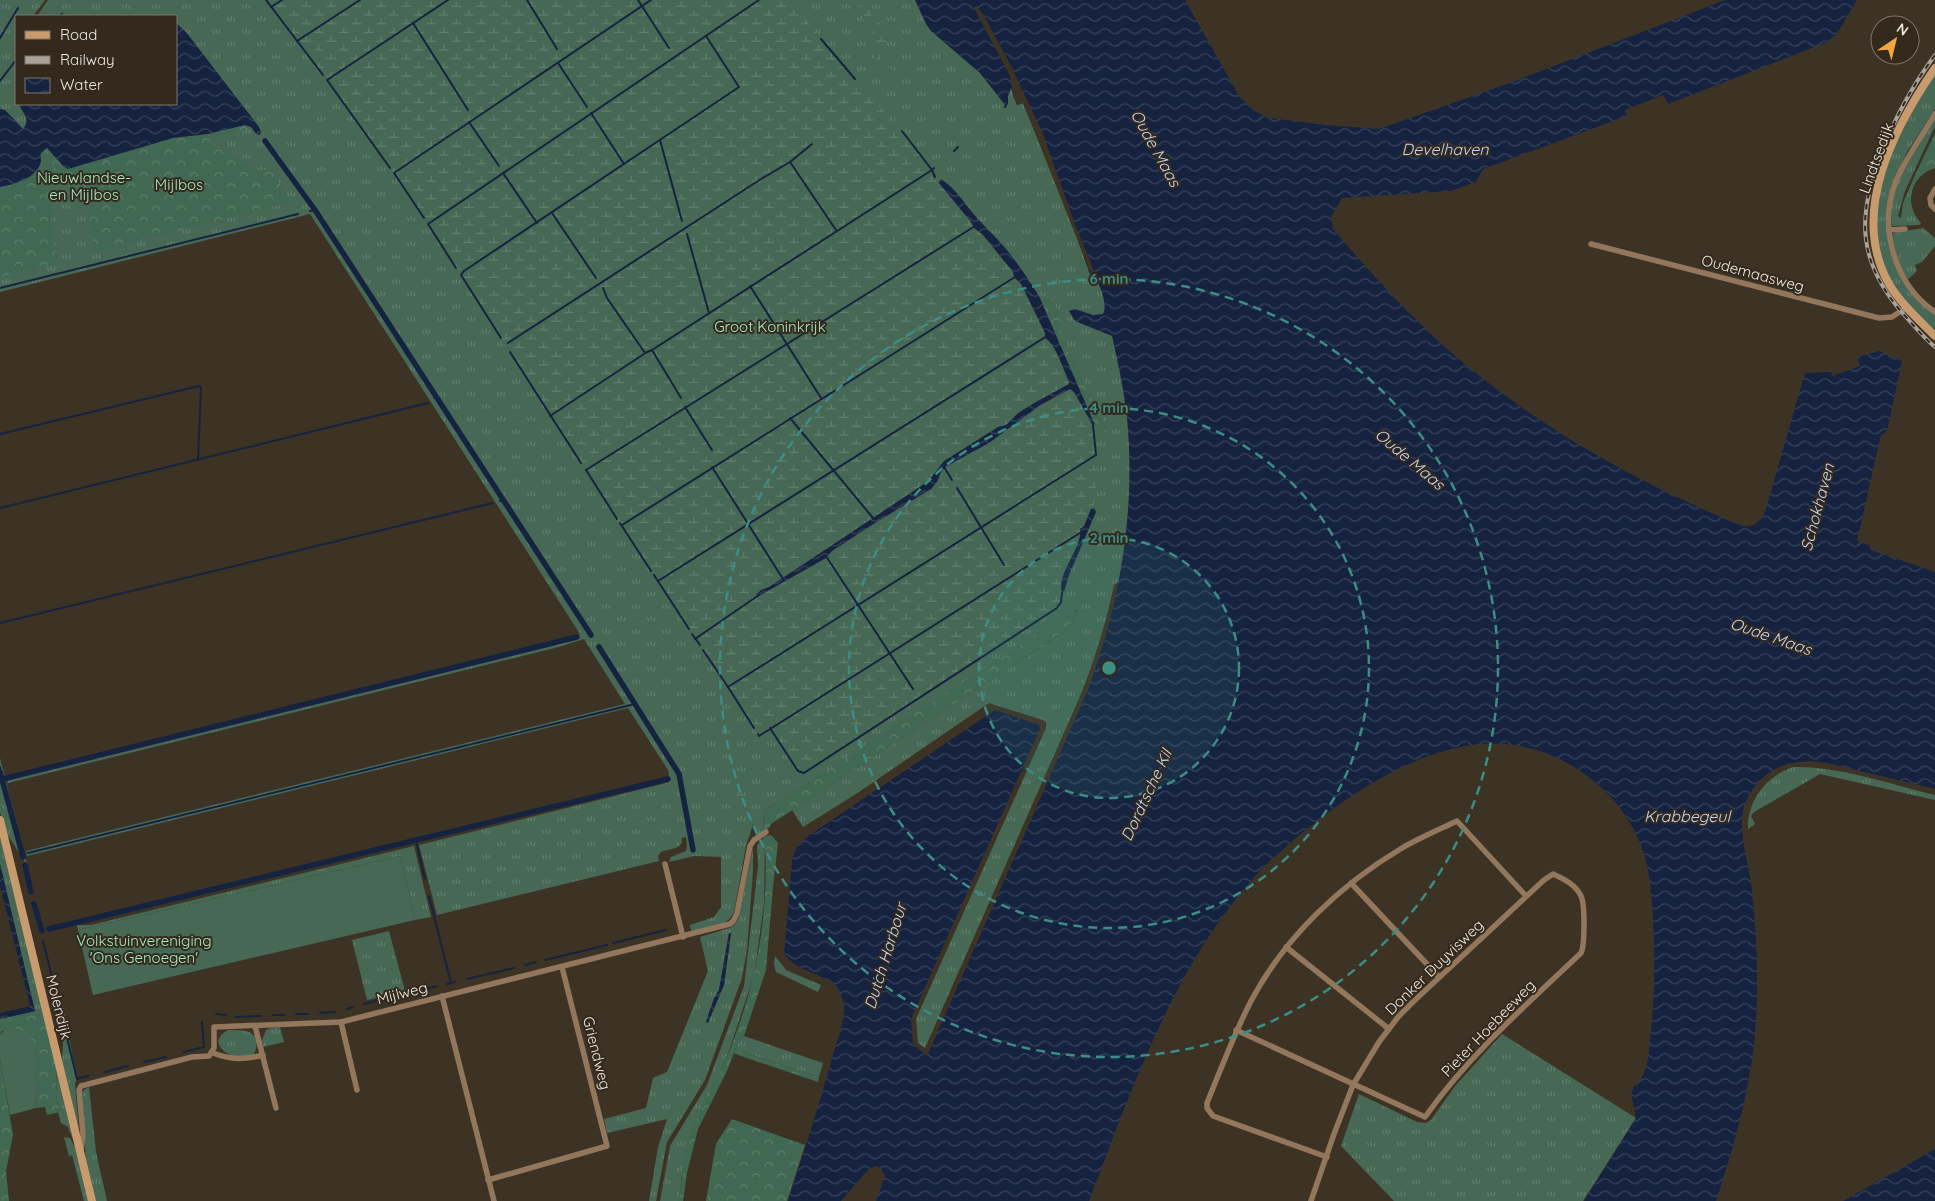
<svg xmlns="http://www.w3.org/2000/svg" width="1935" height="1201" font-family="Quicksand,sans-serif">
	<defs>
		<pattern id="grass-tufts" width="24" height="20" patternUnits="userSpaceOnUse" patternTransform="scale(1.25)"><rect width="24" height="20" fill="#466855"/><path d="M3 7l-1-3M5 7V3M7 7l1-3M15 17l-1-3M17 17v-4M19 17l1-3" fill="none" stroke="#617e6d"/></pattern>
		<pattern id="forest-crowns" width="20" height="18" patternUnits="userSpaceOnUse" patternTransform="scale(1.25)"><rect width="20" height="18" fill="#416852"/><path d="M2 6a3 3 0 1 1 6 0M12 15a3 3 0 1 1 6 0" fill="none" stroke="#5d7e6a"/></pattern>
		<pattern id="wetland-marsh" width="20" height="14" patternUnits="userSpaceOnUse" patternTransform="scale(1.25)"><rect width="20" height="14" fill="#466855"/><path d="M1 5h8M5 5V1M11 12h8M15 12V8" fill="none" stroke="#617e6d"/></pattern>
		<pattern id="water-waves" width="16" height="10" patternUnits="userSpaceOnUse" patternTransform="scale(1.25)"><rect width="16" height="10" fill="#162340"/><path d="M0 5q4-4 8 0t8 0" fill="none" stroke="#38435b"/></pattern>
	</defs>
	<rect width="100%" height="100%" fill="#3d3325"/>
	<g fill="url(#grass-tufts)" fill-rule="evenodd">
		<path d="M0,0H45L33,16H16V104H176V16H37L48,0H981L1117,326L1135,453L1121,580L1114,585C1106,623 1095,658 1081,694L925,1048L918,1043L916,1019L1046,728V722L1043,720L989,703L856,794L803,827L792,810L1064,632L1074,621L1077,610L763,812L764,831L756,836L753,824L746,846L734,912C727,928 706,928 691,931L690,925L714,917L721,907V857L694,856L669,862L671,857L686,851L687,845L686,837L682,838C682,850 671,848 661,852L658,856L659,861L437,915L419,845L670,782L668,770L628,708L27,856L26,851L625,704L584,639L555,648L8,783L6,776L580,634L310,214L0,292Z"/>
		<path d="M1935,73V109L1907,152L1894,182L1888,243L1894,263L1899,274L1935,313V329L1932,328C1919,315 1906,303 1896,289C1848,219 1898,135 1935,73Z"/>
		<path d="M1935,117V126L1905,191L1898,216L1901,218L1903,203L1915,175L1935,165V168C1909,176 1904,205 1921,223L1919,225L1892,226L1891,203L1899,179Z"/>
		<path d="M1923,228L1935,238V246L1922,262L1915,265L1917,271L1907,280L1901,270L1891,236L1894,233Z"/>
		<path d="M0,758L27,865L5,831L0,812Z"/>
		<path d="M1793,767C1840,766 1889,784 1935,795V800L1820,774L1754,812L1751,816L1755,824L1748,829C1747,801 1766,776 1793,767Z"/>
		<path d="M0,835L44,1009L35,1011L0,864Z"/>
		<path d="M765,842L764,904L754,975L732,1042L719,1077L692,1130L682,1173L679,1201H660L670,1146L707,1085L744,986L758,866L757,845Z"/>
		<path d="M414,846L431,917L415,920L400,856L78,930L77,925H91Z"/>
		<path d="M753,847V871L747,950L742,978L705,1080L667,1142L656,1201H649L658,1147L667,1119L607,1133L604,1119L646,1108L653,1078L667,1072L708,971L700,937L732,927L738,920ZM729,933H731L724,985L707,1023L709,1012L719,990Z"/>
		<path d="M389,931L405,991L367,1000L352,940Z"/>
		<path d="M775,956L786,970L821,985L818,992L776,972L774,964Z"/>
		<path d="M63,1006L77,1079L75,1083L79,1133L62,1062L63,1044L59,1015V1010Z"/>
		<path d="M280,1027L284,1042L263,1047L262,1040L266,1030L270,1028Z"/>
		<path d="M228,1030C244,1030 264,1030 254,1054C241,1061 221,1056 218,1041L221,1035Z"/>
		<path d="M1502,1034L1636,1118L1583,1201H1394L1341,1146L1359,1094L1417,1122L1426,1123L1431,1120L1455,1086Z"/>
		<path d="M741,1035L823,1063L819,1077L740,1051L738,1055L734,1053Z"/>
		<path d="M57,1068L73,1140L68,1127L61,1123L58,1112H60L56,1095Z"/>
		<path d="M89,1087L96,1152L107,1201H96L86,1163L81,1092Z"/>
		<path d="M64,1137L70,1138L79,1155L90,1201H84L72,1155L69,1156Z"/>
	</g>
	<g fill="url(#forest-crowns)">
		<path d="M247,125L252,129L223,134L211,139V144L254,168L260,170L270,169L289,197V203L95,252L88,208L80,178L78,175C57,180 53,165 43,150L47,148L49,149L63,166L173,138L208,134Z"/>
		<path d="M1935,133V165L1915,175Z"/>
		<path d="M41,152L62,181L44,188L52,208L51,229L58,263L0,277V187C15,184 33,179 40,163C42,160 40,155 41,152Z"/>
		<path d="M1052,297L1062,322L1059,332L1104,422L1106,433L1101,432L1095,424L1041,302L1044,299Z"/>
		<path d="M1072,611L1077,612L1074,621L1064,632L771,824L769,828L764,831L763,812Z"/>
		<path d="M771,835L778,843L773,887L766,970L744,1036L741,1035L727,1071L698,1129L687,1173L683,1201H679C682,1177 683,1153 692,1130C697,1118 704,1107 709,1096C718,1079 725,1061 732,1044C757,980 769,911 765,843L757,845L765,836Z"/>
		<path d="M44,1009L57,1068L56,1095L60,1112L47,1115L45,1107L36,1108C33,1084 39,1063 31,1039L2,1031L0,1035V1019Z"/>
		<path d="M740,1051L819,1077L818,1082L738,1055Z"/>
		<path d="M0,1059L13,1135L6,1171L9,1201H0Z"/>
		<path d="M732,1119L805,1145L787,1201H706L716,1144Z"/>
	</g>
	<g fill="url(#wetland-marsh)">
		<path d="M266,0H791L837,60L902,131L932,170L938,182L971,222L974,227L983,235L1013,272L1014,277L1021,284L1045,336L1053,348L1069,383L1060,390L1034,403L1018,413L1006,425L998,427L944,461L926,483L817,557L757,593L779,585L818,561L823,560L832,551L875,523L931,489C938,483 938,473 946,467C959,457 976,452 990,443C1017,425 1041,403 1071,389C1099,414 1100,473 1093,508C1086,513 1087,523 1080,529L1081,535L1067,566L1061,592L1062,593L1060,606L804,773L799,772L770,729L759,736L546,410L424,218L355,118Z"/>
		<path d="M863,2L869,7L871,15L890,34C890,45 879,47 877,56L895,72L896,79C889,77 875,63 874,55C873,49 877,44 877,38L858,11L859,5Z"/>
	</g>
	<g fill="#466855">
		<path d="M400,856L415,920L93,995L78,930Z"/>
		<path d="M14,1028L26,1032C43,1047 33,1088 36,1108L10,1115L0,1059V1035L5,1030Z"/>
	</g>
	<g fill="url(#water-waves)">
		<path d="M915,0H1185L1239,96L1253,110L1269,118L1326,125L1379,129L1515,81L1725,0H1857L1836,35L1825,43L1668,104L1663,95L1625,110L1627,116L1483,169L1476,182L1451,191L1342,198L1331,217L1333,229C1368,270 1404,310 1445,347C1514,408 1594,458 1677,497C1699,507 1720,518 1743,526C1755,528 1759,521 1765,512L1805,373L1831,372L1832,376L1860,366L1857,357L1879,351L1902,361L1887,431L1881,435L1857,541L1869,545L1871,550L1935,572V789L1827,763C1794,757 1764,766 1747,799C1734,824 1750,864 1752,892C1756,927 1758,963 1757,998C1756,1068 1738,1135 1716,1201H1584L1636,1118L1631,1094L1634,1085L1637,1086C1640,1080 1645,1073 1646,1066C1649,1058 1649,1048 1650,1039C1654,1007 1655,974 1654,942C1653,915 1652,887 1646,861C1628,791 1555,738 1482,744C1411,750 1340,800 1288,845C1279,854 1268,861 1260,871C1175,962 1133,1086 1089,1201H876L885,1176L880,1168L877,1166L869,1169L841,1201H788C803,1154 819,1106 832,1058C836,1044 845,1021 844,1006C843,1000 841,994 838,988C828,974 797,973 784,954L792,859L797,846L811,834L995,710L1039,725L1040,729L911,1019L913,1044L927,1056L1087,692C1120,605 1136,511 1127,418C1124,390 1118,363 1112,336L1075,321L1069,311L1075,309L1093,315L1103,314C1108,304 1100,284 1093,275L1092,277L1089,272L1070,217L1023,103L1017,105L1011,88L1005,105L980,73L931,31L926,24Z"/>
		<path d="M176,23L186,32L259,127L261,131L260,135L256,134L251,127L245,125L208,134L173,138L68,169L63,166L47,148L41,153C40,156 41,158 41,161C38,178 13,185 0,187V109L5,110L23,129C31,120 23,112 18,104H176Z"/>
		<path d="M941,179C956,189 965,204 977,218C984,226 992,233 998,240C1014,257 1027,277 1039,296L1095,425L1092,424L1074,392L1070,389L1039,406L989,443L947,466L941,472L937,482L931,489L875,523L832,551L826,558L757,597L756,595L761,590L769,587L921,486L930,479L944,461L998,427L1006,425L1018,413L1034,403L1069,384V382C1064,371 1055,343 1045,338V333L1021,284L1014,277L1013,272L983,235L974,228L971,222L938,182Z"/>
		<path d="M1094,508L1096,512L1069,575L1064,592L1062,593C1056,573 1083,548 1080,529L1084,526L1091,509Z"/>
		<path d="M0,864L35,1011L0,1019V1013L30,1006L0,886Z"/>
		<path d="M729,933H731L724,985L708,1023L706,1022L714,998L719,990Z"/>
		<path d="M1935,1149V1201H1843Z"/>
	</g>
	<path fill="#3d3325" d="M977,6L984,16L1010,64L1043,134L1076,227L1091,263L1094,272L1092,277L1034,130L1023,103L1017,105L1013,96L1010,76L974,8Z"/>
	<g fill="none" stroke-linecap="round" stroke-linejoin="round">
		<g stroke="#162340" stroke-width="2">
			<path d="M266,0L323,75"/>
			<path d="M527,0L557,49"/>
			<path d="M638,0L669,48"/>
			<path d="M271,7L282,0"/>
			<path d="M60,16L62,14"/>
			<path d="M413,23L468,110"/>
			<path d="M0,38L18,8"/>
			<path d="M821,39L855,79"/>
			<path d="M297,41L360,0"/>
			<path d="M558,63L587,107"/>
			<path d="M0,81L16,60"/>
			<path d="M1005,107L1007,103V98"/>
			<path d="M591,113L624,164"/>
			<path d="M469,122L499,166"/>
			<path d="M660,140L682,221"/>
			<path d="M954,151L958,147"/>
			<path d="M790,162L836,230"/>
			<path d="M390,168L327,80L448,0"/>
			<path d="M934,168L932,170L935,177"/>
			<path d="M503,173L537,223"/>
			<path d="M310,211L315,210"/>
			<path d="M552,213L596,278"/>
			<path d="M424,218L394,173L651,0"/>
			<path d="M687,234L709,313"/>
			<path d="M456,268L428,224L759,0"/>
			<path d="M750,286L821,398"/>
			<path d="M0,288L298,214"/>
			<path d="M603,288L607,298L645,353L652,350L681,398"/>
			<path d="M501,338L461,275L464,271L739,87L706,36"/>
			<path d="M508,343L761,179L790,162L812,144"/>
			<path d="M652,350L932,170L902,131"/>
			<path d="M510,352L581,463"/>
			<path d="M434,398L437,396"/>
			<path d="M685,407L712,450"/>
			<path d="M550,416L644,354"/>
			<path d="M790,418L873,518"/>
			<path d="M0,434L199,386L201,387L198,460"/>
			<path d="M712,467L783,579"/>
			<path d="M944,467L952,480"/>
			<path d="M957,488L1004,565"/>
			<path d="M500,501L504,499"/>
			<path d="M0,508L428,403"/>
			<path d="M617,519L586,470L975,226"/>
			<path d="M620,523L651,571"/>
			<path d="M622,525L1015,277"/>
			<path d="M826,556L913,689"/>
			<path d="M654,575L689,629"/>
			<path d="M658,581L1047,336"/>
			<path d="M0,623L493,503"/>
			<path d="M692,634L700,645"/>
			<path d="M695,639L759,595"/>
			<path d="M703,650L728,687L1096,455L1093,425"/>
			<path d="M728,687L754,728"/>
			<path d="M770,728L798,771L804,773L1057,608L1061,602L1062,593"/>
			<path d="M758,734L759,736L1083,531"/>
			<path d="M0,767L1,772"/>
			<path d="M416,841L425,879"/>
			<path d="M28,853L635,704"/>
			<path d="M22,854H24"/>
			<path d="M429,896L451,983"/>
			<path d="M41,931V932"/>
			<path d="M43,941L58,1001"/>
			<path d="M613,943L666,930"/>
			<path d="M545,960L607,945"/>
			<path d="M525,965L536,962"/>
			<path d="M467,979L514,968"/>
			<path d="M447,984L455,982"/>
			<path d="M423,990L437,986"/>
			<path d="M391,998L414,992"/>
			<path d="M364,1004L380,1000"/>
			<path d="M60,1009L77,1079L88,1076"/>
			<path d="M347,1009L353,1007"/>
			<path d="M320,1013L335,1012"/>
			<path d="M216,1014L226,1015"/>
			<path d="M296,1014H308"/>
			<path d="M273,1015H285"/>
			<path d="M235,1017L261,1016"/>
			<path d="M184,1052L204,1047L202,1022"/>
			<path d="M144,1062L166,1057"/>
			<path d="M105,1072L128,1066"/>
		</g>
		<g stroke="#162340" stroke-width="5.5">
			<path d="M265,141L315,210L591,635"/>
			<path d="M599,647L679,774L693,850"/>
			<path d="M0,772L23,857"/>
			<path d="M3,779L577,637"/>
			<path d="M25,865L31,892"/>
			<path d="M34,904L42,931"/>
			<path d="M49,929L668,779"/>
		</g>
		<g stroke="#93775c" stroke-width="5.5">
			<path d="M1935,114C1922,136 1906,158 1896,181C1878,227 1894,284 1935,312"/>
			<path d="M1935,189L1930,198L1931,205L1935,209"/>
			<path d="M1889,230L1905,229"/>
			<path d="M1591,244L1879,318L1892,317L1907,307"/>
			<path d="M665,864L683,937"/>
			<path d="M1351,883L1439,977"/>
			<path d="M1286,947L1389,1029"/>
			<path d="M442,996L494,1201"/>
			<path d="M341,1022L357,1090"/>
			<path d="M255,1026L276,1108"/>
			<path d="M1236,1030L1425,1117C1469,1055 1526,1005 1581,953C1585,945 1585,904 1581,896C1576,885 1564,879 1553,874L1544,880L1415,1000L1398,1017L1379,1042L1353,1085L1334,1134L1311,1201"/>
			<path d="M213,1053C231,1060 244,1060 263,1055"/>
			<path d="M81,1151L83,1135L79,1090L81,1086L192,1057L209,1056L214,1048V1027L341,1022L730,924L734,920L737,913L750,846L754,840L766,832"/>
			<path d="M1327,1157L1213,1116L1207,1108V1103C1221,1069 1234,1034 1251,1001C1285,937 1340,885 1402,848C1419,838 1438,830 1457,821L1526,896"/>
			<path d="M488,1180L607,1146L562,967"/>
		</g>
		<g stroke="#c89b6f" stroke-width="8">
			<path d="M1935,68C1894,128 1849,213 1889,284C1901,304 1919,320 1935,336"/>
			<path d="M0,820L92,1201"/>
		</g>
		<defs>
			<path id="rail" d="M1935,55C1913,85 1895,117 1882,152C1856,217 1857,263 1906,317C1915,327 1924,338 1935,347"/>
		</defs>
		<use href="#rail" stroke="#aaa298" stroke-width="4"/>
		<use href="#rail" stroke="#33291c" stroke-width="2" stroke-dasharray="5.5" stroke-linecap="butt"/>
	</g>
	<circle cx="1109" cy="668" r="130" fill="#3c8d85" fill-opacity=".12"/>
	<g fill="none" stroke="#3c8d85" stroke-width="2.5" stroke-dasharray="9 6">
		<circle cx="1109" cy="668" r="130"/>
		<circle cx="1109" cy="668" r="260"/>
		<circle cx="1109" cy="668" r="389"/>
	</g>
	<g text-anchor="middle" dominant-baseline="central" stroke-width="4" stroke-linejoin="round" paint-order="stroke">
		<g font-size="15" fill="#eee7df" stroke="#33291c">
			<text transform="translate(1876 158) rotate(-70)">Lindtsedijk</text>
			<text transform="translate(1753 273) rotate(15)">Oudemaasweg</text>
			<text transform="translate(1434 967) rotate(-44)">Donker Duyvisweg</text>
			<text transform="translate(402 993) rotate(-14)">Mijlweg</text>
			<text transform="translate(59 1007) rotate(76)">Molendijk</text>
			<text transform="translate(1488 1028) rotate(-46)">Pieter Hoebeeweg</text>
			<text transform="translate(597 1053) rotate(76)">Griendweg</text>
		</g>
		<g font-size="15" fill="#a7ecc5" stroke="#33291c">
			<text x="84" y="177">Nieuwlandse-<tspan x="84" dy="17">en Mijlbos</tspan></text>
			<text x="179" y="184">Mijlbos</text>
			<text x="770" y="326">Groot Koninkrijk</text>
			<text x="144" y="940">Volkstuinvereniging<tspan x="144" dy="17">'Ons Genoegen'</tspan></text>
		</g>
		<g font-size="16" font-style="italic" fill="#c2d3f7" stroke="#33291c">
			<text transform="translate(1156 148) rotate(61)">Oude Maas</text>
			<text x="1445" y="149">Develhaven</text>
			<text transform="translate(1410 459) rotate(40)">Oude Maas</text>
			<text transform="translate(1817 507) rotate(-75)">Schokhaven</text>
			<text transform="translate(1771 636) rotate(19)">Oude Maas</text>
			<text transform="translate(1146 795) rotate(-65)">Dordtsche Kil</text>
			<text x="1687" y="816">Krabbegeul</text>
			<text transform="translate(885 956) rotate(-73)">Dutch Harbour</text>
		</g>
	</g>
	<circle cx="1109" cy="668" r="8" fill="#3c8d85" stroke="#33291c" stroke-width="2.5"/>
	<g font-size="15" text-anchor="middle" font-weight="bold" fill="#3c8d85" stroke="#33291c" stroke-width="4" stroke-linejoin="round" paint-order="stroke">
		<text x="1109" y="284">6 min</text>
		<text x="1109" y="413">4 min</text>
		<text x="1109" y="543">2 min</text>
	</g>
	<rect x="15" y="15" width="162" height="90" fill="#33291c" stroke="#7e756a"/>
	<rect x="25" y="31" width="25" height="8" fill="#c89b6f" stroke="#7e756a"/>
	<text x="60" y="40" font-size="15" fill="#eee7df">Road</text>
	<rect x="25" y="56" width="25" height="8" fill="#aaa298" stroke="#7e756a"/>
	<text x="60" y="65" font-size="15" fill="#eee7df">Railway</text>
	<rect x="25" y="78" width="25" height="15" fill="url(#water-waves)" stroke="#7e756a"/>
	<text x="60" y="90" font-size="15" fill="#eee7df">Water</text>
	<g transform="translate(1895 40) rotate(35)"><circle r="24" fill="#33291c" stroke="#7e756a"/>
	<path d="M0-4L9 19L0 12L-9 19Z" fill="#f1a63f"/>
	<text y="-8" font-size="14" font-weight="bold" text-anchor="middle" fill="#eee7df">N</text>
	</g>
</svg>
